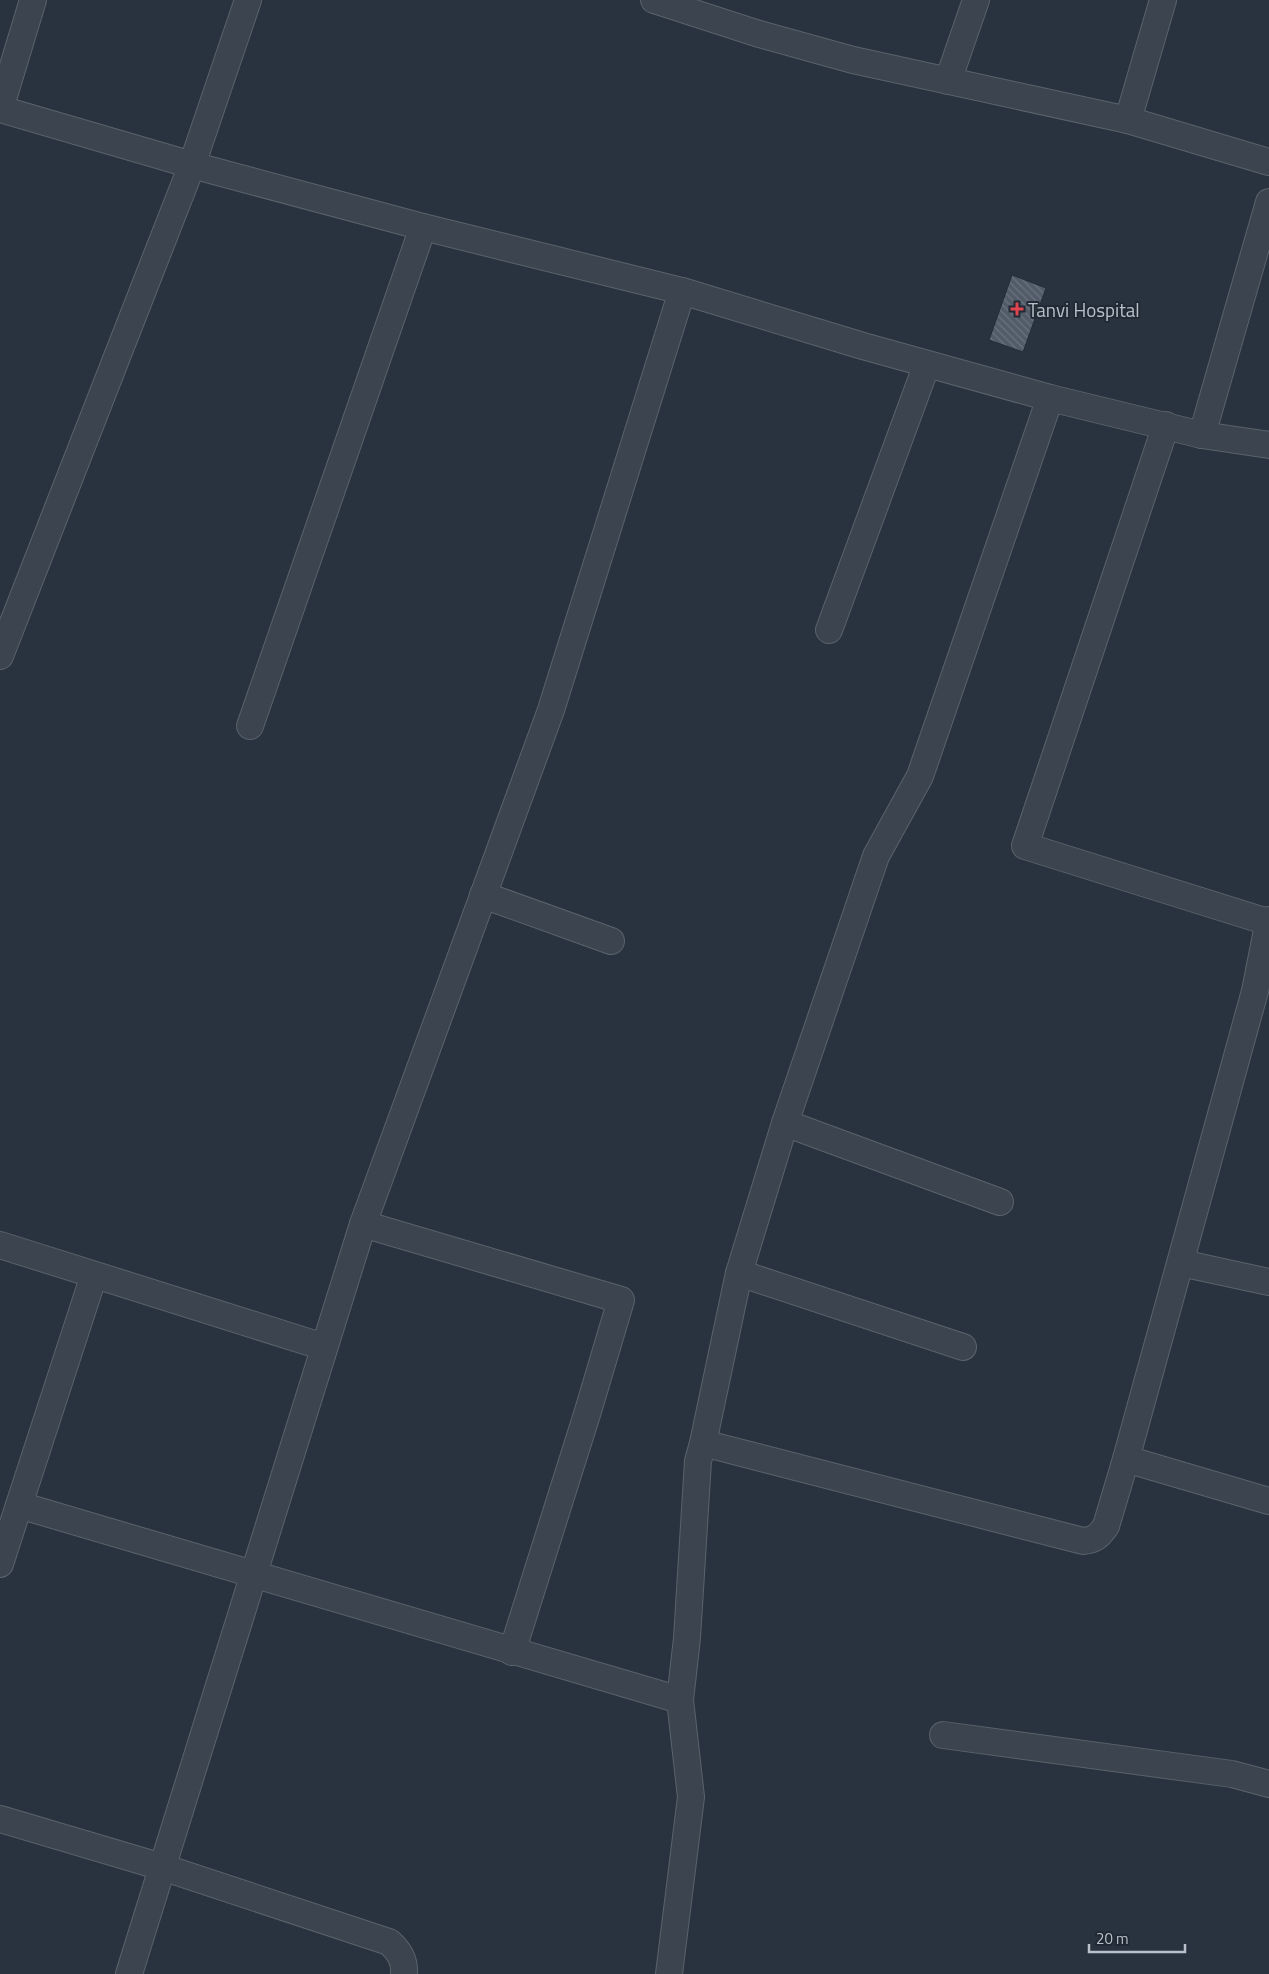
<svg xmlns="http://www.w3.org/2000/svg" width="1269" height="1974" font-family="'Titillium Web',sans-serif">
	<defs>
		<pattern id="building-back-hatch" width="6" height="6" patternUnits="userSpaceOnUse" patternTransform="scale(1.25)"><rect width="6" height="6" fill="#525c69"/><path d="M-1 5l2 2M0 0l6 6M5-1l2 2" fill="none" stroke="#69727d"/></pattern>
	</defs>
	<rect width="100%" height="100%" fill="#29333f"/>
	<path fill="url(#building-back-hatch)" stroke="#232c36" d="M1012,275L1046,288L1023,352L989,340Z"/>
	<g fill="none" stroke-linecap="round" stroke-linejoin="round">
		<defs>
			<g id="minor">
				<path d="M654,0L756,33L853,60L1128,120L1269,162"/>
				<path d="M948,81L976,0"/>
				<path d="M0,109L192,165L248,0"/>
				<path d="M0,109L33,0"/>
				<path d="M1128,120L1163,0"/>
				<path d="M1166,425L1025,846L1268,922"/>
				<path d="M1202,435L1269,202"/>
				<path d="M829,630L927,364"/>
				<path d="M0,656L192,165L423,227L682,291L863,346L1050,398L1202,435L1269,445"/>
				<path d="M250,726L423,227"/>
				<path d="M483,895L611,941"/>
				<path d="M1269,920L1255,991L1126,1459L1269,1501"/>
				<path d="M785,1123L1000,1202"/>
				<path d="M363,1224L621,1300L588,1411L512,1652"/>
				<path d="M0,1245L324,1347"/>
				<path d="M1181,1263L1269,1282"/>
				<path d="M739,1273L963,1347"/>
				<path d="M703,1443L1083,1541C1095,1540 1099,1536 1106,1526L1126,1459"/>
				<path d="M19,1505L94,1275"/>
				<path d="M0,1564L19,1505L680,1700"/>
				<path d="M943,1735L1232,1774L1269,1784"/>
				<path d="M0,1819L162,1867L389,1942C399,1951 405,1960 404,1974"/>
				<path d="M129,1974L363,1224L551,710L682,291"/>
				<path d="M669,1974L691,1797L680,1700L687,1638L698,1461L703,1443L739,1273L785,1123L876,856L920,776L1050,398"/>
			</g>
		</defs>
		<use href="#minor" stroke="#5a636c" stroke-width="28"/>
		<use href="#minor" stroke="#3c454f" stroke-width="26"/>
	</g>
	<path fill="#e0444e" stroke="#212a34" stroke-width="2" d="M1014.5 301.5h5v5h5v5h-5v5h-5v-5h-5v-5h5z"/>
	<g text-anchor="middle" dominant-baseline="central" stroke-width="4" stroke-linejoin="round" paint-order="stroke">
		<g font-size="19" fill="#b9c0c9" stroke="#212a34" text-anchor="start">
			<text x="1028" y="309">Tanvi Hospital</text>
		</g>
	</g>
	<path d="M1089 1944v8h96v-8" fill="none" stroke="#b9c0c9" stroke-width="2.5"/>
	<text x="1096" y="1944" font-size="15" fill="#b9c0c9" stroke="#212a34" stroke-width="4" paint-order="stroke">20 m</text>
</svg>
